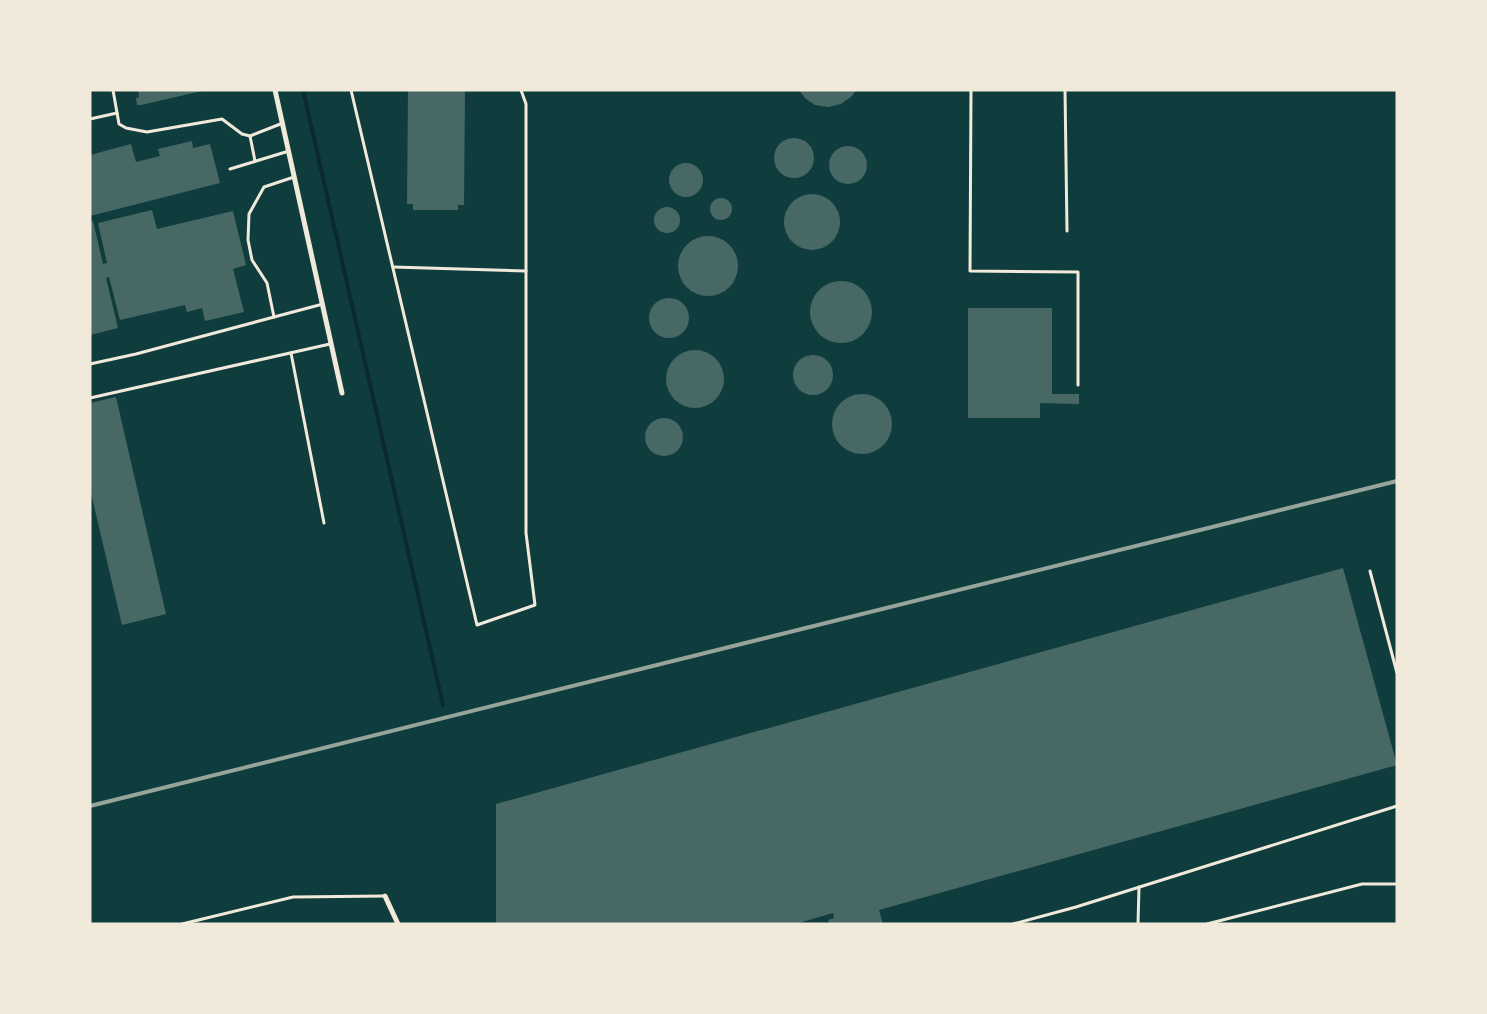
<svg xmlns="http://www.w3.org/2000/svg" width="1487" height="1014" font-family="'Source Sans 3',sans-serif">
	<rect width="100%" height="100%" fill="#0f3d3e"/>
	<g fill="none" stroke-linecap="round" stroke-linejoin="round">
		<path stroke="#0a2a2b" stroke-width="4" d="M303,90L443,705"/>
	</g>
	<g fill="#486865">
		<path d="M138,90H202V91L141,105H137L136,98L139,97Z"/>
		<path d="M408,90H465L464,205H458V210H413V204H407Z"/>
		<path d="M799,90H856L852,96L841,104L828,107L815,105L805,98Z"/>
		<circle cx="794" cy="158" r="20"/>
		<path d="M192,141L193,148L210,144L220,183L90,216V155L131,144L136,162L160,156L158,149Z"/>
		<circle cx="848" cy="165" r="19"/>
		<circle cx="686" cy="180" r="17"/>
		<circle cx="812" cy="222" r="28"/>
		<circle cx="721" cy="209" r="11"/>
		<circle cx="667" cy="220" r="13"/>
		<path d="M152,210L157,229L233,211L246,265L233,269L244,312L205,321L202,308L187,312L185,305L120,320L109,277L106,278L118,328L90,335V222L93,221L103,264L107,263L98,223Z"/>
		<circle cx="708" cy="266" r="30"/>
		<circle cx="841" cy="312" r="31"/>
		<circle cx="669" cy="318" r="20"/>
		<path d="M968,308H1052V394H1079V404L1040,403V418H968Z"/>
		<circle cx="695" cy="379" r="29"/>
		<circle cx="813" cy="375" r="20"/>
		<circle cx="862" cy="424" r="30"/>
		<path d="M116,397L166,614L122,625L90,489V403Z"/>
		<circle cx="664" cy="437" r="19"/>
		<path d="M1343,568L1397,765L879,910L883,924H829L828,920L834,918L833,913L795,924H496V804Z"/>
	</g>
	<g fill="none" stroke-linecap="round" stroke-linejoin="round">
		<g stroke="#f1e9da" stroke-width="3">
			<path d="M113,90L119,124L126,128L147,132L222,119L242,134L250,136L283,123"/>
			<path d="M351,90L477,625L535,605L526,533V104L521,90"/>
			<path d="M971,90L970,271L1078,272V385"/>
			<path d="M1065,90L1067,231"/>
			<path d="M90,119L117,113"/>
			<path d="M250,136L255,161"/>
			<path d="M230,169L289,151"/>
			<path d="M294,177L264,187L249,214L248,240L252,260L267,283L274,317L323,304"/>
			<path d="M393,267L526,271"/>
			<path d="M291,353L324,523"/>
			<path d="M90,364L136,354L274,317"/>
			<path d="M90,398L330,344"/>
			<path d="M1370,571L1397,673"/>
			<path d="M182,924L293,897L384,896"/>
			<path d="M1013,924L1076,907L1397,806"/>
			<path d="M1138,924L1139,887"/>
			<path d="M1207,924L1362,884H1397"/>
		</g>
		<g stroke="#f1e9da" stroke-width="5">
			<path d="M275,90L342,393"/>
			<path d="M385,896L398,924"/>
		</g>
		<path stroke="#97a49c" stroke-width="4" d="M90,806L1397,481"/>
	</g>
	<rect width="1487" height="1014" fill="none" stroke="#f1e9da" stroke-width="183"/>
</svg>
